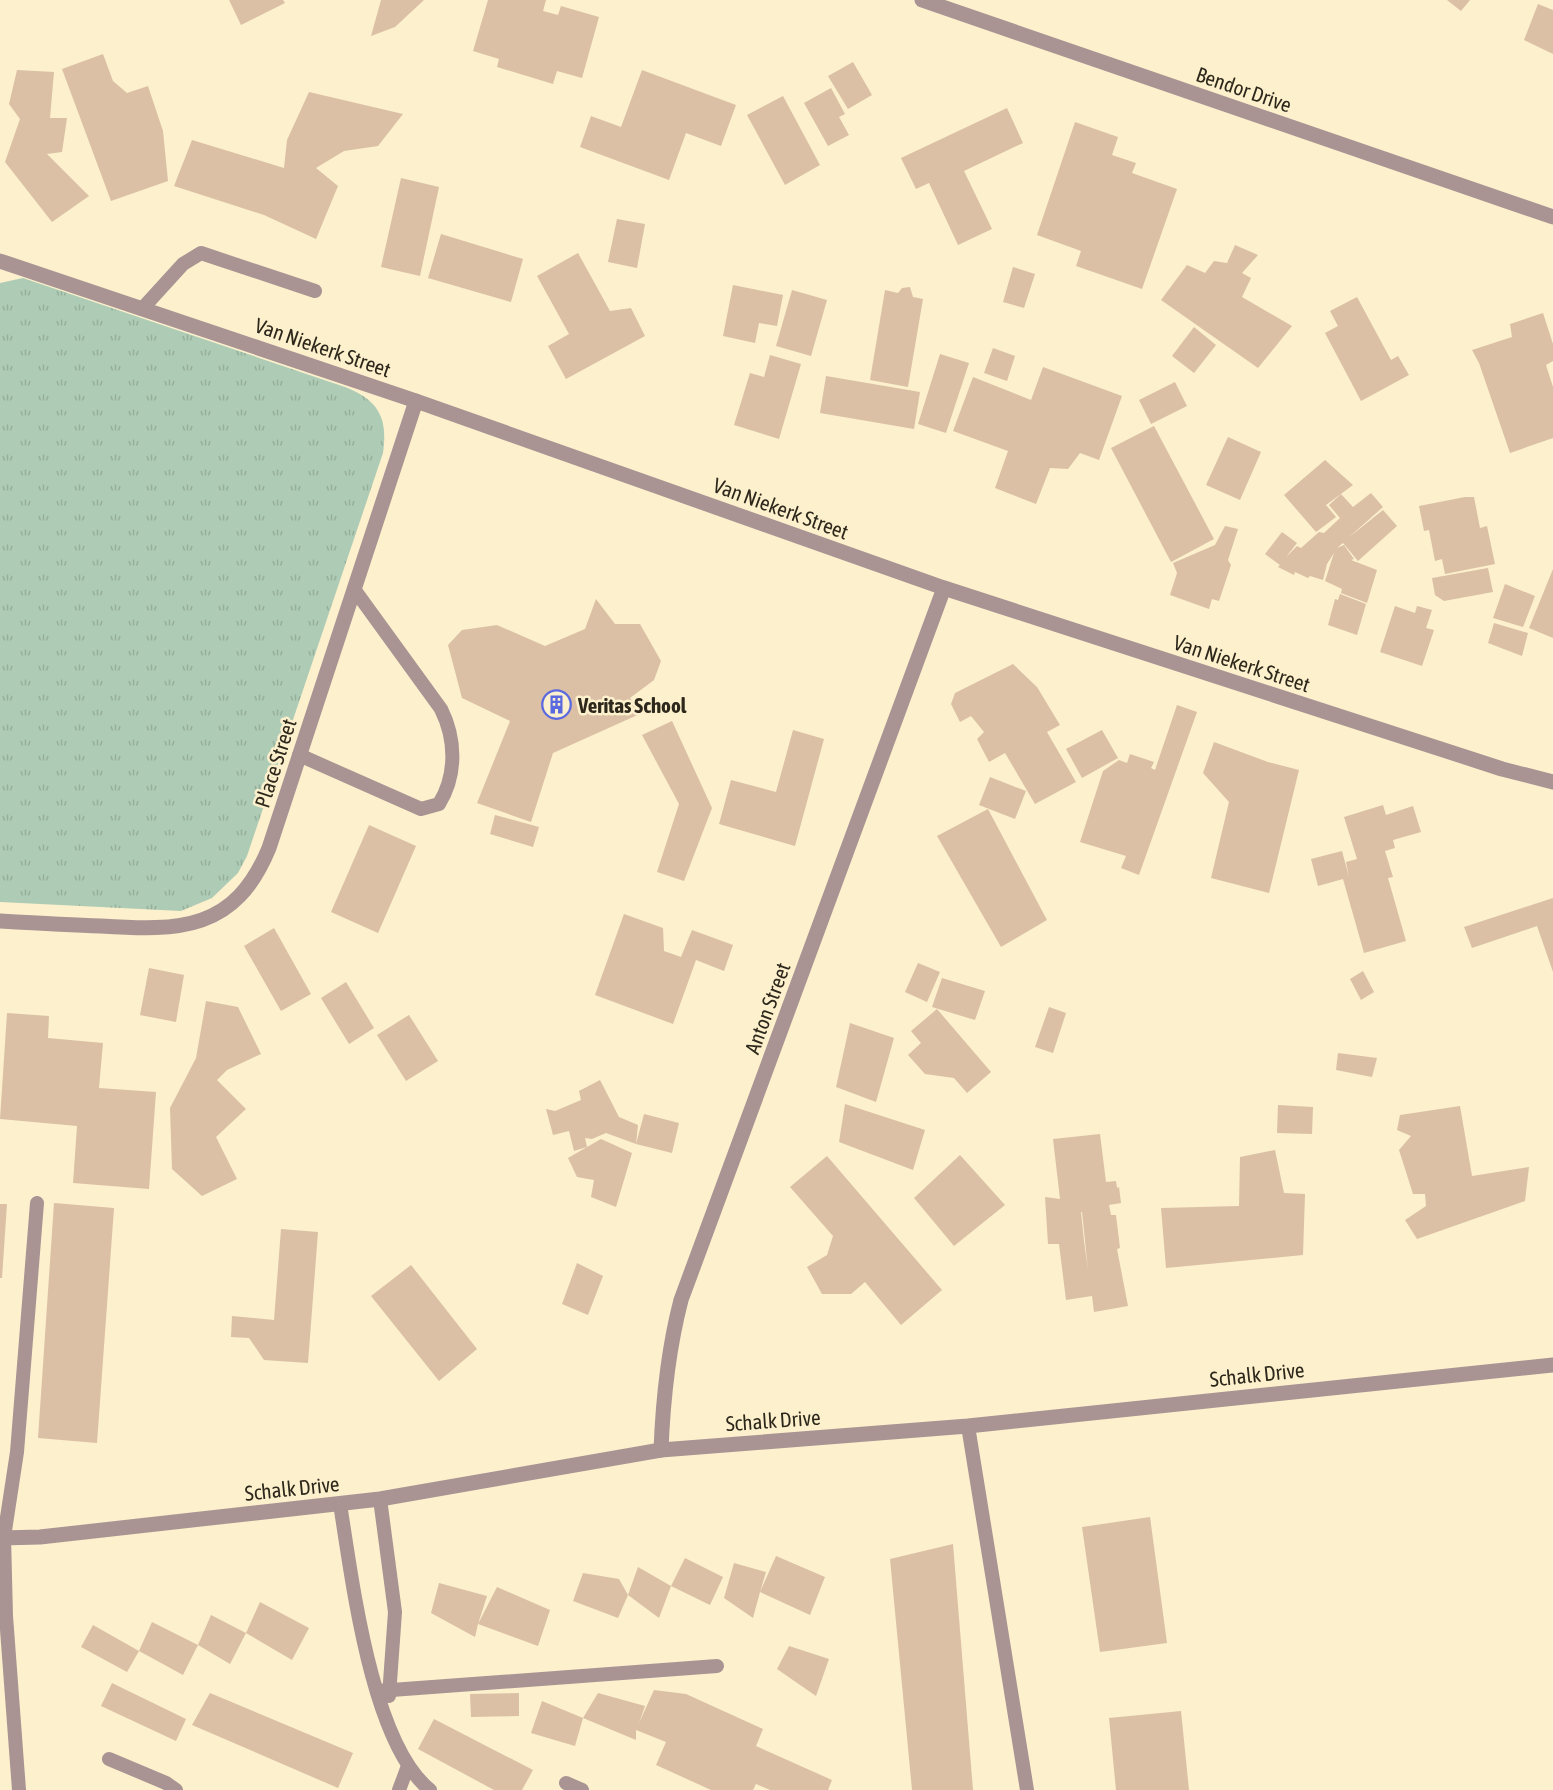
<svg xmlns="http://www.w3.org/2000/svg" width="1553" height="1790" font-family="'Asap Condensed',sans-serif">
	<defs>
		<pattern id="grass-tufts" width="24" height="20" patternUnits="userSpaceOnUse" patternTransform="scale(1.5)"><rect width="24" height="20" fill="#aeccb5"/><path d="M3 7l-1-3M5 7V3M7 7l1-3M15 17l-1-3M17 17v-4M19 17l1-3" fill="none" stroke="#96af9b"/></pattern>
	</defs>
	<rect width="100%" height="100%" fill="#fcf0cd"/>
	<path fill="url(#grass-tufts)" d="M23,278L345,387C378,400 388,417 383,453L247,856L238,873L212,898L181,911L0,902V283Z"/>
	<g fill="#dbc0a5" fill-rule="evenodd">
		<path d="M229,0H283L285,3L241,25Z"/>
		<path d="M381,0H424L395,27L371,36Z"/>
		<path d="M488,0H546L543,11L558,15L561,6L599,17L582,78L557,71L553,84L497,67L499,59L473,51Z"/>
		<path d="M1447,0H1470L1461,11Z"/>
		<path d="M1538,4L1553,10V54L1524,40Z"/>
		<path d="M103,54L113,81L127,93L148,86L163,131L168,181L111,201L62,69Z"/>
		<path d="M853,62L872,95L848,109L828,76Z"/>
		<path d="M17,70L54,72L50,118H67L62,152L47,154L89,196L52,222L5,162L20,119L9,104Z"/>
		<path d="M642,70L736,105L721,146L686,133L669,180L580,147L591,116L621,127Z"/>
		<path d="M831,88L845,114L839,117L849,135L828,146L804,103Z"/>
		<path d="M309,92L403,114L378,146L344,151L316,168L338,186L316,239L264,215L174,186L192,140L284,168L287,140Z"/>
		<path d="M783,96L820,165L785,185L747,115Z"/>
		<path d="M1007,108L1023,143L964,171L992,229L958,245L929,183L916,189L901,158Z"/>
		<path d="M1075,122L1118,137L1112,155L1136,163L1132,173L1177,189L1142,289L1076,266L1081,251L1037,235Z"/>
		<path d="M401,178L439,187L420,276L381,267Z"/>
		<path d="M617,219L645,224L637,268L608,262Z"/>
		<path d="M441,234L523,259L511,302L428,278Z"/>
		<path d="M1235,245L1258,255L1242,273L1251,278L1242,297L1292,326L1258,368L1161,300L1187,265L1205,273L1214,261L1227,263Z"/>
		<path d="M578,253L610,311L631,308L645,336L566,379L548,346L569,334L537,276Z"/>
		<path d="M1013,267L1035,274L1024,308L1003,302Z"/>
		<path d="M733,285L783,295L777,326L759,323L755,343L723,336Z"/>
		<path d="M910,287L913,297L923,299L908,387L870,380L885,290L898,293L902,288Z"/>
		<path d="M792,290L827,300L811,356L776,346Z"/>
		<path d="M1357,297L1391,360L1398,356L1409,375L1361,401L1325,333L1338,326L1330,311Z"/>
		<path d="M1543,313L1553,344V361L1546,365L1553,387V438L1510,453L1479,363L1472,350L1512,337L1510,324Z"/>
		<path d="M1194,327L1216,345L1194,373L1172,356Z"/>
		<path d="M993,348L1015,356L1007,381L984,373Z"/>
		<path d="M940,354L969,363L946,433L918,424Z"/>
		<path d="M770,355L801,364L779,439L734,425L750,373L764,377Z"/>
		<path d="M1043,367L1122,396L1099,460L1080,453L1068,469L1050,468L1036,504L995,488L1008,451L953,431L973,377L1031,400Z"/>
		<path d="M826,376L920,392L914,429L820,413Z"/>
		<path d="M1175,382L1187,406L1151,424L1139,400Z"/>
		<path d="M1154,426L1214,539L1171,562L1111,448Z"/>
		<path d="M1228,437L1261,452L1240,500L1206,485Z"/>
		<path d="M1325,460L1353,485L1326,505L1336,517L1316,532L1284,495Z"/>
		<path d="M1371,493L1383,507L1348,538L1383,510L1397,526L1358,561L1343,543L1337,548L1344,545L1354,559L1351,560L1377,570L1367,603L1341,593L1342,589L1325,581L1334,553L1327,564L1323,580L1310,576L1308,578L1295,572L1294,575L1278,567L1280,565L1265,554L1282,532L1297,543L1286,557L1297,546L1301,548L1319,532L1324,533L1340,518L1329,505L1341,494L1353,507Z"/>
		<path d="M1465,497H1474L1480,528L1487,526L1495,564L1445,574L1442,559L1435,561L1429,530L1424,531L1419,506Z"/>
		<path d="M1225,526L1238,529L1228,560L1231,565L1219,601L1212,599L1209,609L1170,595L1177,573L1173,563L1215,545Z"/>
		<path d="M1488,568L1493,592L1444,601L1435,595L1432,578Z"/>
		<path d="M1553,569V638L1529,628Z"/>
		<path d="M1505,584L1535,596L1523,627L1493,618Z"/>
		<path d="M1340,594L1366,604L1357,635L1328,625L1335,599L1338,600Z"/>
		<path d="M596,599L615,624H640L661,661L654,680L630,698L642,713L553,753L531,822L477,803L510,721L462,698L448,645L462,630L497,625L545,646L585,629Z"/>
		<path d="M1395,606L1415,613L1417,606L1432,610L1426,628L1434,630L1422,666L1380,652Z"/>
		<path d="M1494,623L1528,633L1522,656L1488,643Z"/>
		<path d="M1013,664L1037,687L1060,725L1047,732L1076,782L1035,804L1005,753L989,762L977,739L984,732L971,716L960,722L951,704L955,693Z"/>
		<path d="M1177,705L1197,712L1139,875L1121,868L1126,856L1080,842L1103,771L1119,760L1127,763L1130,754L1154,762L1151,768L1155,770Z"/>
		<path d="M672,721L712,808L684,881L657,872L679,804L642,735Z"/>
		<path d="M793,730L824,739L795,846L719,824L731,780L776,792Z"/>
		<path d="M1102,730L1118,758L1082,778L1066,749Z"/>
		<path d="M1214,742L1268,762L1299,770L1269,893L1211,878L1229,802L1203,773Z"/>
		<path d="M990,777L1026,791L1015,819L979,805Z"/>
		<path d="M1383,805L1386,815L1413,806L1421,832L1393,840L1395,848L1385,851L1393,877L1388,878L1406,941L1364,953L1343,879L1318,886L1311,859L1342,851L1349,877L1346,862L1357,859L1344,817Z"/>
		<path d="M988,809L1047,920L1001,947L937,836Z"/>
		<path d="M495,815L539,827L533,847L490,834Z"/>
		<path d="M369,825L416,846L378,933L331,912Z"/>
		<path d="M1553,898V972L1537,926L1472,948L1464,927Z"/>
		<path d="M624,914L663,928L664,951L681,957L692,930L733,945L724,971L696,960L673,1024L595,995Z"/>
		<path d="M274,928L311,994L281,1011L244,946Z"/>
		<path d="M918,963L940,972L927,1002L905,992Z"/>
		<path d="M149,968L184,975L176,1022L140,1015Z"/>
		<path d="M1363,971L1374,992L1361,1000L1350,979Z"/>
		<path d="M942,978L985,991L975,1020L932,1007Z"/>
		<path d="M346,982L374,1028L349,1044L321,998Z"/>
		<path d="M206,1001L238,1007L261,1054L227,1070L217,1080L246,1109L216,1137L237,1179L202,1196L172,1169L170,1108L196,1058Z"/>
		<path d="M1049,1007L1066,1013L1053,1053L1035,1047Z"/>
		<path d="M937,1009L991,1072L967,1093L954,1078L925,1074L908,1055L921,1043L911,1031Z"/>
		<path d="M7,1013L49,1016L48,1038L103,1043L99,1088L156,1092L149,1189L73,1183L77,1126L0,1119Z"/>
		<path d="M409,1015L438,1061L406,1081L377,1035Z"/>
		<path d="M850,1023L894,1038L876,1102L836,1087Z"/>
		<path d="M1338,1053L1377,1058L1372,1077L1336,1070Z"/>
		<path d="M600,1080L619,1117L638,1125L636,1144L644,1114L679,1123L672,1153L636,1144L606,1133L592,1139L585,1138L587,1147L601,1139L632,1153L616,1207L591,1197L594,1180L577,1177L568,1158L587,1147L574,1151L569,1131L553,1135L546,1109L555,1111L581,1100L579,1091Z"/>
		<path d="M845,1104L925,1130L913,1170L839,1142Z"/>
		<path d="M1278,1105L1313,1107L1312,1134L1277,1133Z"/>
		<path d="M1460,1106L1472,1176L1529,1167L1525,1201L1417,1239L1405,1220L1426,1206L1425,1194H1413L1399,1150L1411,1136L1397,1130L1400,1115Z"/>
		<path d="M1100,1134L1106,1182L1116,1181L1117,1188L1119,1187L1121,1203L1109,1205L1111,1215H1116L1120,1248L1117,1249L1128,1306L1094,1312L1092,1296L1066,1300L1059,1244H1048L1045,1197L1060,1199L1053,1139ZM1081,1212H1082L1088,1270L1084,1241Z"/>
		<path d="M1275,1150L1284,1193L1305,1194L1303,1255L1166,1268L1161,1208L1239,1206L1240,1157Z"/>
		<path d="M960,1155L1005,1205L954,1246L914,1198Z"/>
		<path d="M827,1156L942,1290L901,1325L865,1282L851,1294H822L807,1267L827,1255L833,1236L790,1187Z"/>
		<path d="M54,1203L114,1208L97,1443L38,1438Z"/>
		<path d="M0,1204H7L2,1278H0Z"/>
		<path d="M281,1229L318,1232L308,1363L264,1360L249,1338L231,1337L232,1316L274,1320Z"/>
		<path d="M577,1263L603,1276L588,1315L562,1304Z"/>
		<path d="M411,1265L477,1349L439,1381L371,1296Z"/>
		<path d="M1150,1517L1167,1643L1100,1652L1082,1527Z"/>
		<path d="M953,1544L973,1790H912L890,1559Z"/>
		<path d="M776,1556L825,1577L810,1615L760,1592L753,1618L724,1598L734,1563L766,1572L760,1592Z"/>
		<path d="M685,1558L723,1577L710,1605L671,1586Z"/>
		<path d="M638,1567L671,1586L659,1618L628,1595L618,1618L573,1601L583,1573L619,1579L628,1595Z"/>
		<path d="M439,1583L487,1596L478,1624L497,1587L550,1610L538,1646L478,1624L475,1637L431,1613Z"/>
		<path d="M260,1602L309,1628L292,1660L246,1633Z"/>
		<path d="M211,1615L246,1633L230,1664L198,1645Z"/>
		<path d="M152,1622L198,1645L183,1675L139,1651Z"/>
		<path d="M93,1625L139,1651L127,1672L81,1647Z"/>
		<path d="M789,1646L829,1659L816,1696L777,1669Z"/>
		<path d="M112,1683L186,1719L176,1741L101,1706Z"/>
		<path d="M654,1690L686,1694L763,1729L756,1746L832,1780L828,1790H770L756,1784L753,1790H711L656,1765L666,1742L636,1730V1740L583,1718L598,1693L645,1706L639,1723Z"/>
		<path d="M210,1693L353,1753L338,1788L192,1725Z"/>
		<path d="M519,1693V1716L471,1717L470,1694Z"/>
		<path d="M542,1701L583,1718L575,1746L531,1733Z"/>
		<path d="M1181,1711L1189,1790H1116L1109,1718Z"/>
		<path d="M434,1719L533,1770L522,1790H494L418,1749Z"/>
	</g>
	<g fill="none" stroke-linecap="round" stroke-linejoin="round">
		<g stroke="#a99393" stroke-width="14">
			<path d="M142,309L183,264L201,253L315,291"/>
			<path d="M299,755L421,809L439,804C457,775 456,739 441,709L354,589"/>
			<path d="M968,1426L1027,1790"/>
			<path d="M380,1499L395,1612L389,1696"/>
			<path d="M340,1504C352,1578 371,1743 430,1790"/>
			<path d="M378,1691L717,1666"/>
			<path d="M109,1759L166,1783L176,1790"/>
			<path d="M566,1783L582,1790"/>
			<path d="M19,1790L6,1616L4,1537L17,1452L37,1203"/>
			<path d="M399,1790L408,1766"/>
		</g>
		<g stroke="#a99393" stroke-width="15">
			<path d="M922,0L1553,217"/>
			<path d="M0,261L416,401L944,588L1502,769L1553,782"/>
			<path d="M0,921C34,923 68,925 101,926C180,931 235,931 269,848L416,401"/>
			<path d="M661,1450C663,1398 668,1350 681,1300L944,588"/>
			<path d="M0,1538L40,1537L380,1499L661,1450L968,1426L1553,1365"/>
		</g>
	</g>
	<defs>
		<symbol id="building-ring" viewBox="-11 -11 22 22"><circle r="9.5" fill="#fcf0cd" stroke="#5b69e0" stroke-width="1.5"/><path d="M-4-6H4V6H1V3H-1V6H-4ZM-2.5-4.3h1.7v1.8h-1.7ZM.8-4.3h1.7v1.8H.8ZM-2.5-1h1.7V.8h-1.7ZM.8-1h1.7V.8H.8Z" fill="#5b69e0"/></symbol>
	</defs>
	<g fill-rule="evenodd">
		<use href="#building-ring" x="540" y="688" width="33" height="33"/>
	</g>
	<g text-anchor="middle" dominant-baseline="central" stroke-width="5" stroke-linejoin="round" paint-order="stroke">
		<g font-size="21" fill="#2d281b" stroke="#fcf0cd">
			<text transform="translate(1244 89) rotate(19)">Bendor Drive</text>
			<text transform="translate(323 347) rotate(19)">Van Niekerk Street</text>
			<text transform="translate(781 508) rotate(20)">Van Niekerk Street</text>
			<text transform="translate(1242 663) rotate(18)">Van Niekerk Street</text>
			<text transform="translate(275 763) rotate(-72)">Place Street</text>
			<text transform="translate(767 1008) rotate(-70)">Anton Street</text>
			<text transform="translate(1257 1374) rotate(-6)">Schalk Drive</text>
			<text transform="translate(773 1420) rotate(-4)">Schalk Drive</text>
			<text transform="translate(292 1488) rotate(-6)">Schalk Drive</text>
		</g>
		<g font-size="21" font-weight="bold" fill="#2d281b" stroke="#fcf0cd" text-anchor="start">
			<text x="578" y="705">Veritas School</text>
		</g>
	</g>
</svg>
